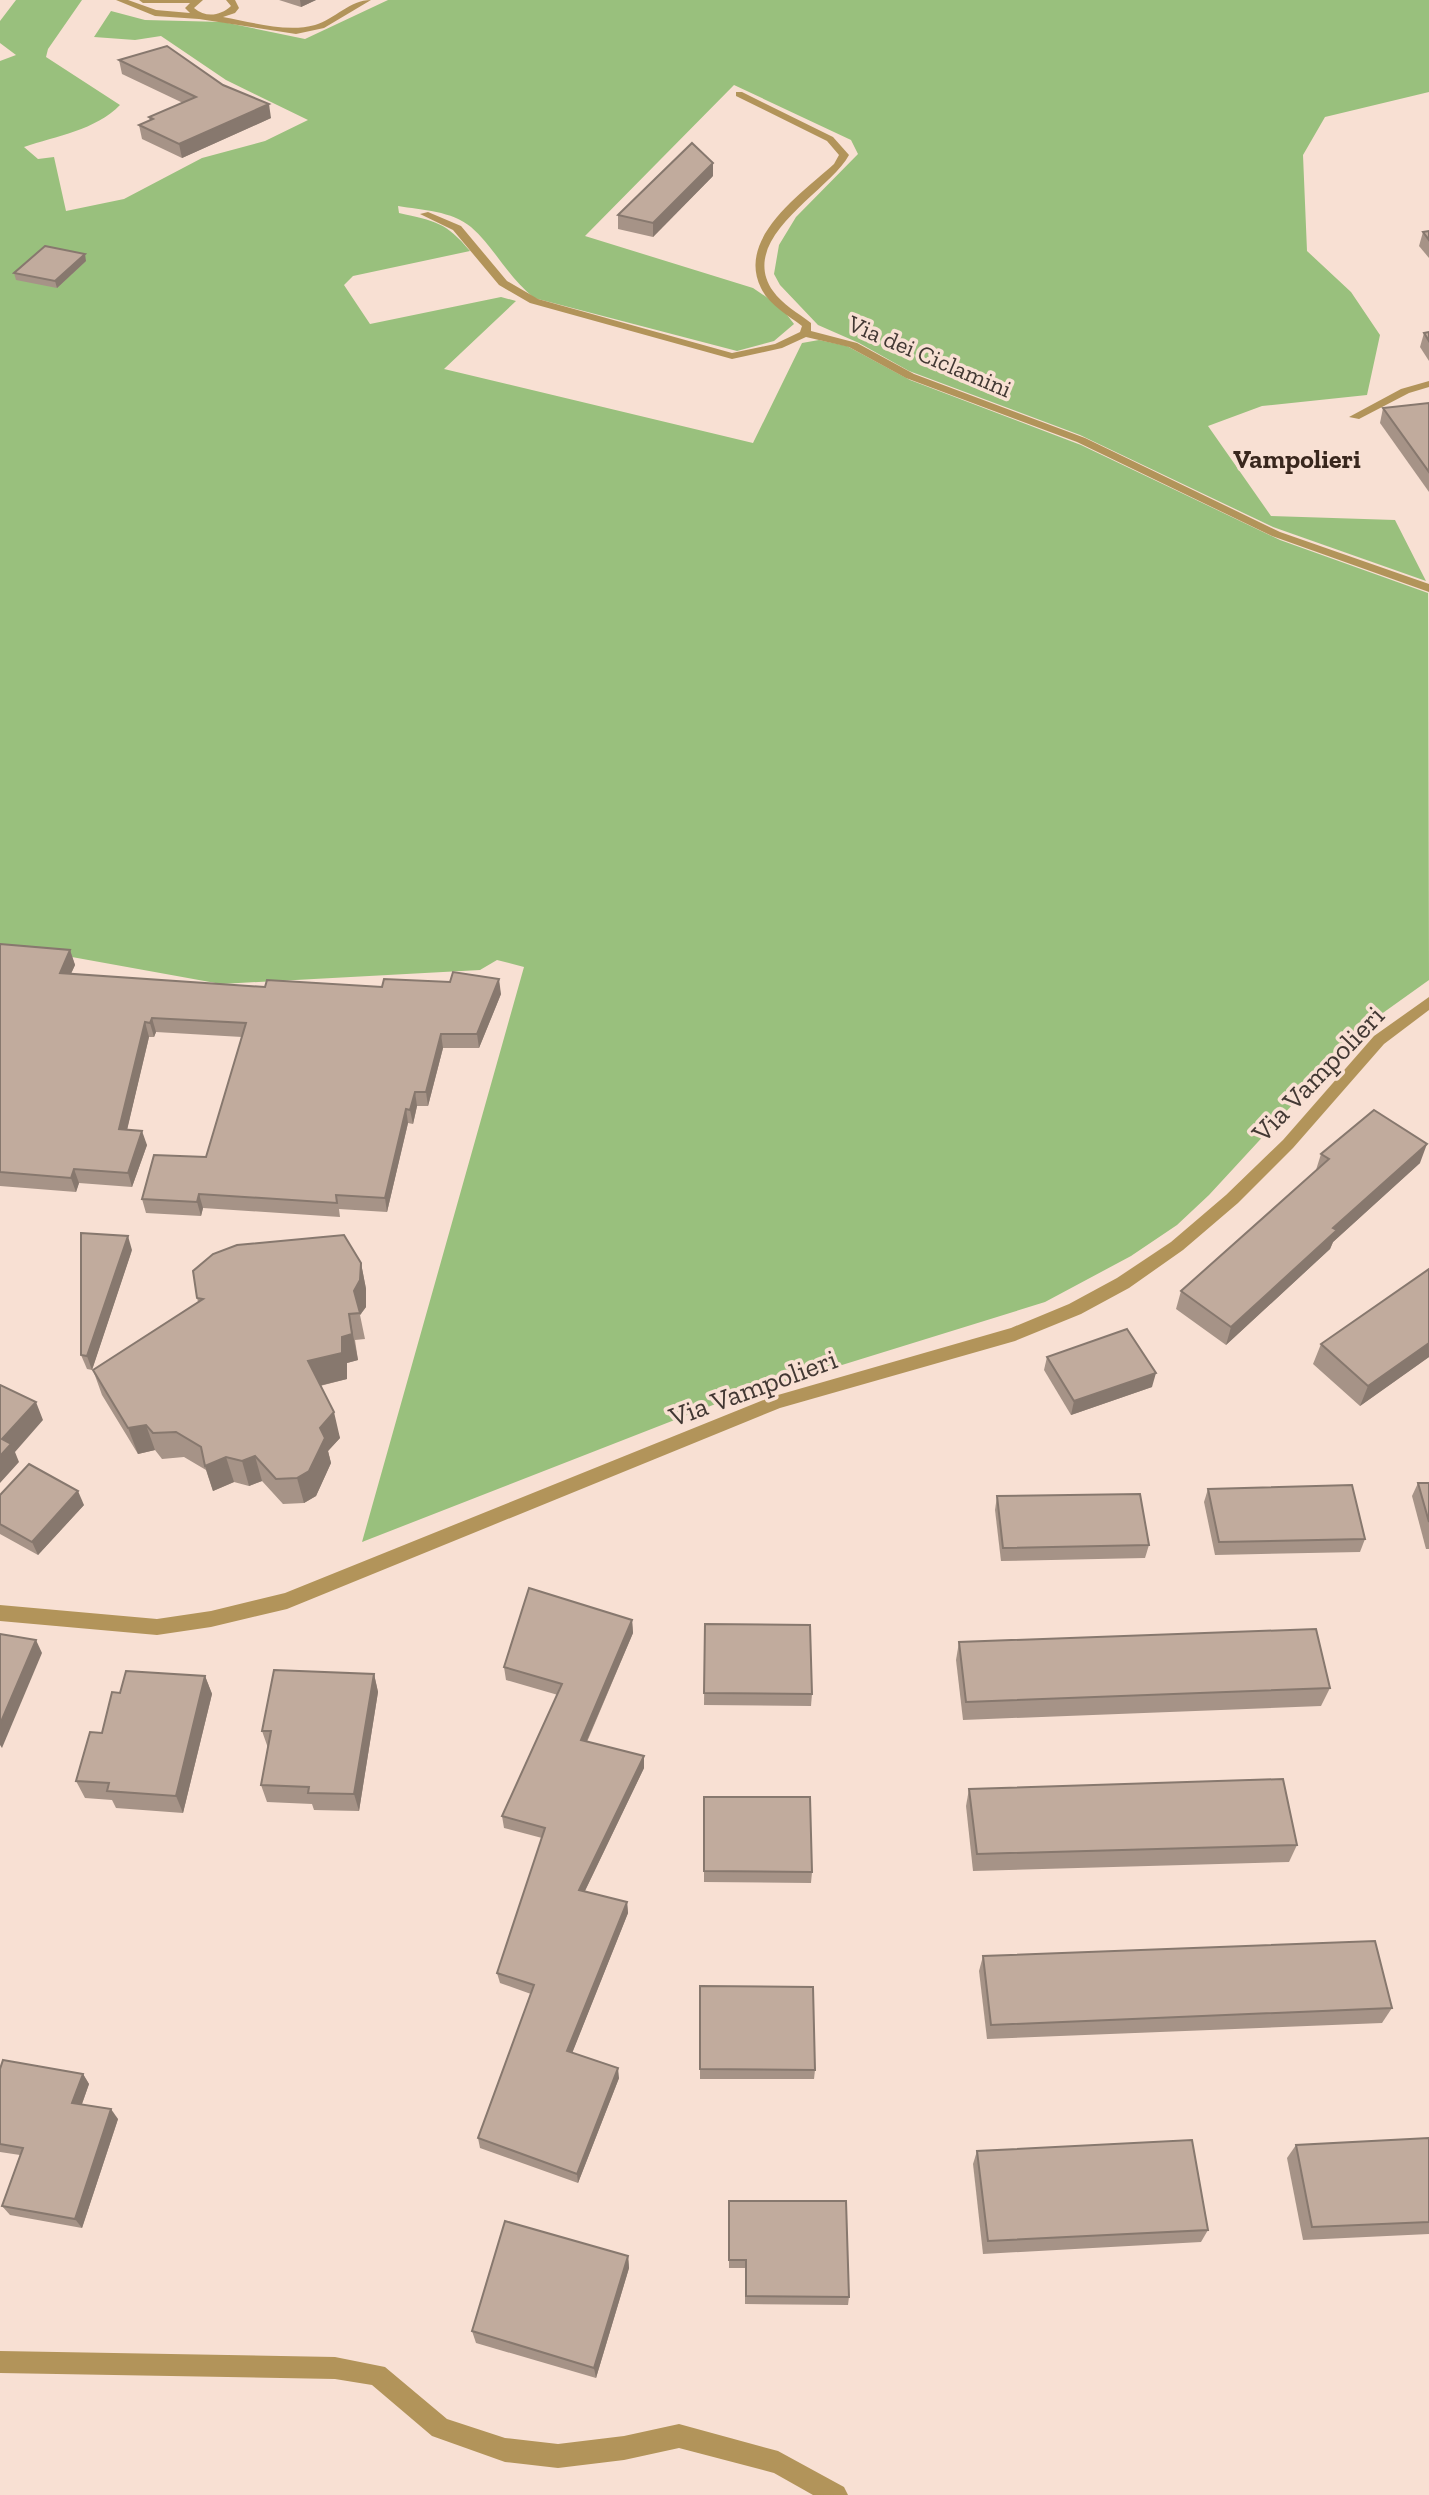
<svg xmlns="http://www.w3.org/2000/svg" width="1429" height="2495" font-family="'Zilla Slab',serif">
	<rect width="100%" height="100%" fill="#f8e0d3"/>
	<path fill="#99c07d" d="M16,0H82L48,49L46,57L120,105C96,130 56,136 24,147L38,159L54,157L66,211L124,199L202,158L265,141L308,120L226,80L161,36L135,40L94,37L111,11L145,20L223,22L305,39L388,0H1429V92L1325,117L1303,155L1307,251L1351,292L1380,335L1367,395L1262,406L1208,426L1271,516L1395,520L1426,581L1273,527L1080,435L909,371L859,343L818,325L780,285L774,274L779,245L796,217L858,154L851,140L734,85L585,236L753,288L781,307L794,324L774,341L737,351L534,298C506,275 495,248 471,227C452,211 422,210 398,206L399,213C435,221 446,222 470,251L353,276L344,285L370,324L501,297L516,301L444,369L753,443L802,343L819,340L847,346L910,380L1081,445L1280,540L1428,593L1429,980L1366,1025L1209,1195L1177,1225L1131,1256L1045,1302L713,1405L362,1542L524,967L497,960L480,970L221,984L0,944V61L16,55L0,43V21Z"/>
	<g fill="none" stroke-linecap="round" stroke-linejoin="round">
		<g fill="#b2945a" fill-rule="evenodd">
			<path d="M116,0H128L156,10L190,13L185,8L190,3H143L139,0H203L194,8C206,18 220,16 231,6L226,0H235L239,8L235,13L223,17C252,22 286,33 315,25C335,19 350,0 371,0L324,28L296,34L199,19L155,16Z"/>
			<path d="M736,92H742L833,137L849,155C829,192 736,238 773,291C782,304 798,313 811,323V331L857,343L914,374L1085,438L1280,532L1429,584V592L1272,536L1077,442L906,378L849,347L806,337L782,348L732,359L530,303L499,285L453,230L420,214L428,212L461,226L507,281L538,299L732,353L775,344L800,332L802,326C788,315 769,305 761,288C736,238 802,193 834,164L839,155L827,141L736,96Z"/>
			<path d="M1429,381V387L1409,393L1359,419L1349,417L1401,389Z"/>
			<path d="M1429,997V1010L1384,1044L1293,1148L1238,1203L1183,1250L1129,1288L1081,1314L1015,1341L780,1408L287,1609L211,1627L157,1635L0,1621V1605L157,1619L211,1611L285,1593L771,1397L1011,1328L1069,1304L1117,1278L1171,1242L1226,1195L1283,1140L1374,1036Z"/>
			<path d="M0,2351L335,2357L385,2367L447,2419L505,2438L558,2444L624,2436L679,2424L778,2451L844,2487L848,2495H813L774,2473L679,2448L624,2460L558,2468L505,2462L432,2436L372,2385L335,2379L0,2373Z"/>
		</g>
	</g>
	<g fill="#a69387">
		<path d="M279,0H316L301,7Z"/>
		<path d="M119,60L223,85L271,118L182,158L142,139L139,125L150,121L149,117L183,103L122,74Z"/>
		<path d="M713,176L653,237L618,229V215Z"/>
		<path d="M1429,231V258L1419,246L1423,232Z"/>
		<path d="M86,261L57,288L16,280L14,273Z"/>
		<path d="M1429,332V361L1420,347L1424,333Z"/>
		<path d="M1429,403V492L1380,423L1383,408Z"/>
		<path d="M0,944L70,950L75,965L71,974L265,987H382L501,994L479,1048H443L428,1106H417L413,1124L408,1123L387,1212L339,1209L340,1217L203,1208L201,1216L146,1213L142,1199L206,1157L242,1037L156,1032L154,1037H149L127,1129L147,1145L132,1187L79,1183L76,1192L0,1186Z"/>
		<path d="M1321,1154L1420,1163L1333,1242L1330,1249L1226,1345L1176,1309L1181,1291L1316,1170Z"/>
		<path d="M132,1250L92,1370L87,1369L81,1355Z"/>
		<path d="M361,1263L366,1289V1307L360,1315L365,1339L355,1340L358,1360L347,1363V1379L320,1386L340,1438L328,1451L331,1463L316,1496L304,1503L283,1504L262,1481L249,1486L234,1482L213,1491L206,1470L184,1457L162,1459L155,1450L138,1454L102,1395L93,1370L198,1302L197,1298Z"/>
		<path d="M1429,1269V1357L1360,1406L1313,1364L1321,1344Z"/>
		<path d="M1047,1357L1152,1387L1071,1415L1044,1370Z"/>
		<path d="M1418,1483H1429V1549H1426L1412,1496Z"/>
		<path d="M1208,1489L1365,1539L1360,1552L1215,1555L1204,1502Z"/>
		<path d="M0,1495L84,1505L38,1555L0,1534Z"/>
		<path d="M997,1496L1149,1545L1145,1558L1001,1561L995,1510Z"/>
		<path d="M632,1620L633,1633L587,1742L644,1756V1768L585,1891L627,1902L628,1913L572,2053L619,2078L578,2183L480,2148L478,2138L531,1994L500,1983L497,1973L542,1838L504,1828L502,1816L558,1695L506,1680L504,1667Z"/>
		<path d="M705,1624L812,1694L811,1706L704,1705Z"/>
		<path d="M959,1642L1330,1688L1321,1706L963,1720L956,1660Z"/>
		<path d="M374,1674L378,1692L359,1811L314,1810L312,1804L267,1802L261,1785L268,1748L262,1731Z"/>
		<path d="M205,1676L212,1694L183,1813L116,1808L112,1800L85,1798L76,1781L102,1733L120,1693Z"/>
		<path d="M969,1789L1297,1845L1289,1862L973,1871L966,1806Z"/>
		<path d="M704,1797L812,1872L811,1883L704,1882Z"/>
		<path d="M983,1956L1392,2008L1382,2023L987,2039L979,1971Z"/>
		<path d="M700,1986L815,2070L814,2079H700Z"/>
		<path d="M0,2069L83,2074L89,2084L82,2104L118,2119L82,2228L10,2215L2,2206L20,2155L0,2152Z"/>
		<path d="M1429,2138V2234L1303,2240L1287,2158L1296,2145Z"/>
		<path d="M977,2151L1208,2230L1201,2242L983,2254L973,2164Z"/>
		<path d="M729,2201L849,2297L848,2305L745,2304V2268H729Z"/>
		<path d="M628,2256L629,2268L596,2378L476,2343L472,2331Z"/>
	</g>
	<g fill="#87786e">
		<path d="M300,0H316L301,7Z"/>
		<path d="M269,104L271,118L182,158L179,144Z"/>
		<path d="M713,163V176L653,237V223Z"/>
		<path d="M85,254L86,261L57,288L55,281Z"/>
		<path d="M70,950L75,965L64,988L60,973Z"/>
		<path d="M499,979L501,994L479,1048L477,1034Z"/>
		<path d="M152,1018L156,1032L154,1037L150,1023Z"/>
		<path d="M145,1022L149,1037L124,1143L119,1129Z"/>
		<path d="M441,1034L443,1048L428,1106L426,1092Z"/>
		<path d="M415,1092L417,1106L413,1124L410,1110Z"/>
		<path d="M406,1109L408,1123L387,1212L385,1198Z"/>
		<path d="M142,1131L147,1145L132,1187L128,1173Z"/>
		<path d="M1427,1144L1420,1163L1333,1242L1330,1249L1226,1345L1231,1327L1333,1228Z"/>
		<path d="M74,1169L79,1183L76,1192L71,1178Z"/>
		<path d="M199,1194L203,1208L201,1216L197,1202Z"/>
		<path d="M128,1236L132,1250L92,1370L87,1356Z"/>
		<path d="M361,1263L366,1289V1307L360,1315L354,1291Z"/>
		<path d="M349,1314L358,1360L347,1363V1379L314,1387L308,1361L342,1337Z"/>
		<path d="M1429,1343V1357L1360,1406L1368,1386Z"/>
		<path d="M1156,1373L1152,1387L1071,1415L1074,1401Z"/>
		<path d="M36,1402L43,1420L15,1452L19,1462L0,1483V1456L2,1439Z"/>
		<path d="M334,1412L340,1438L328,1451L331,1463L316,1496L304,1503L297,1478L320,1428Z"/>
		<path d="M146,1425L155,1450L138,1454L128,1428Z"/>
		<path d="M255,1456L262,1481L249,1486L242,1461Z"/>
		<path d="M226,1457L234,1482L213,1491L205,1466Z"/>
		<path d="M78,1491L84,1505L38,1555L32,1542Z"/>
		<path d="M632,1620L633,1633L582,1752L581,1740Z"/>
		<path d="M36,1640L42,1653L2,1748L0,1745V1724Z"/>
		<path d="M374,1674L378,1692L359,1811L354,1794Z"/>
		<path d="M205,1676L212,1694L183,1813L176,1796Z"/>
		<path d="M644,1756V1768L580,1901L579,1890Z"/>
		<path d="M627,1902L628,1913L569,2061L567,2051Z"/>
		<path d="M618,2068L619,2078L578,2183L577,2174Z"/>
		<path d="M83,2074L89,2084L79,2112L72,2103Z"/>
		<path d="M111,2109L118,2119L82,2228L75,2219Z"/>
		<path d="M628,2256L629,2268L596,2378L594,2368Z"/>
	</g>
	<g fill="#c1ab9d" stroke="#87786e" stroke-width="2">
		<path d="M167,46L223,85L269,104L179,144L139,125L153,119L149,117L196,97L119,60Z"/>
		<path d="M692,143L713,163L653,223L618,215Z"/>
		<path d="M1429,231V240L1423,232Z"/>
		<path d="M45,246L85,254L55,281L14,273Z"/>
		<path d="M1429,332V341L1424,333Z"/>
		<path d="M1429,403V472L1383,408Z"/>
		<path d="M0,944L70,950L60,973L265,987L267,980L382,987L384,979L450,982L453,972L499,979L477,1034H441L426,1092H415L410,1110L406,1109L385,1198L336,1195L337,1203L199,1194L197,1202L142,1199L154,1155L206,1157L246,1023L152,1018L150,1023L145,1022L119,1129L142,1131L128,1173L74,1169L71,1178L0,1172Z"/>
		<path d="M1374,1110L1427,1144L1333,1228L1337,1230L1231,1327L1181,1291L1329,1159L1321,1154Z"/>
		<path d="M81,1233L128,1236L87,1356L81,1355Z"/>
		<path d="M344,1235L361,1263L360,1280L354,1291L360,1313L349,1314L352,1334L342,1337V1353L308,1361L334,1412L320,1428L325,1438L309,1471L297,1478L276,1479L255,1456L242,1461L226,1457L205,1466L201,1447L176,1432L153,1433L146,1425L128,1428L93,1370L203,1299L197,1298L193,1271L213,1254L237,1245Z"/>
		<path d="M1429,1269V1343L1368,1386L1321,1344Z"/>
		<path d="M1127,1329L1156,1373L1074,1401L1047,1357Z"/>
		<path d="M0,1385L36,1402L2,1439L11,1444L0,1456Z"/>
		<path d="M29,1464L78,1491L32,1542L0,1524V1495Z"/>
		<path d="M1418,1483H1429V1522Z"/>
		<path d="M1352,1485L1365,1539L1219,1542L1208,1489Z"/>
		<path d="M1140,1494L1149,1545L1003,1548L997,1496Z"/>
		<path d="M529,1588L632,1620L581,1740L644,1756L579,1890L627,1902L567,2051L618,2068L577,2174L478,2138L534,1985L497,1973L545,1828L502,1816L562,1684L504,1667Z"/>
		<path d="M705,1624L810,1625L812,1694L704,1693Z"/>
		<path d="M1316,1629L1330,1688L966,1702L959,1642Z"/>
		<path d="M0,1634L36,1640L0,1724Z"/>
		<path d="M274,1670L374,1674L354,1794L308,1793L309,1787L261,1785L271,1731H262Z"/>
		<path d="M126,1671L205,1676L176,1796L107,1791L109,1783L76,1781L90,1732L102,1733L112,1692L120,1693Z"/>
		<path d="M1283,1779L1297,1845L977,1854L969,1789Z"/>
		<path d="M704,1797H810L812,1872L704,1871Z"/>
		<path d="M1375,1941L1392,2008L991,2025L983,1956Z"/>
		<path d="M700,1986L813,1987L815,2070L700,2069Z"/>
		<path d="M3,2060L83,2074L72,2103L111,2109L75,2219L2,2206L23,2148L0,2144V2069Z"/>
		<path d="M1429,2138V2222L1312,2227L1296,2145Z"/>
		<path d="M1192,2140L1208,2230L988,2241L977,2151Z"/>
		<path d="M729,2201H846L849,2297L746,2296V2260H729Z"/>
		<path d="M505,2221L628,2256L594,2368L472,2331Z"/>
	</g>
	<g text-anchor="middle" dominant-baseline="central" stroke-width="7" stroke-linejoin="round" paint-order="stroke">
		<g font-size="24" fill="#423833" stroke="#f8e0d3">
			<text transform="translate(930 356) rotate(23)">Via dei Ciclamini</text>
		</g>
		<g font-size="26" font-weight="bold" fill="#39271d" stroke="#f8e0d3">
			<text x="1297" y="459">Vampolieri</text>
		</g>
		<g font-size="28" fill="#423833" stroke="#f8e0d3">
			<text transform="translate(1318 1074) rotate(-46)">Via Vampolieri</text>
			<text transform="translate(753 1388) rotate(-20)">Via Vampolieri</text>
		</g>
	</g>
</svg>
